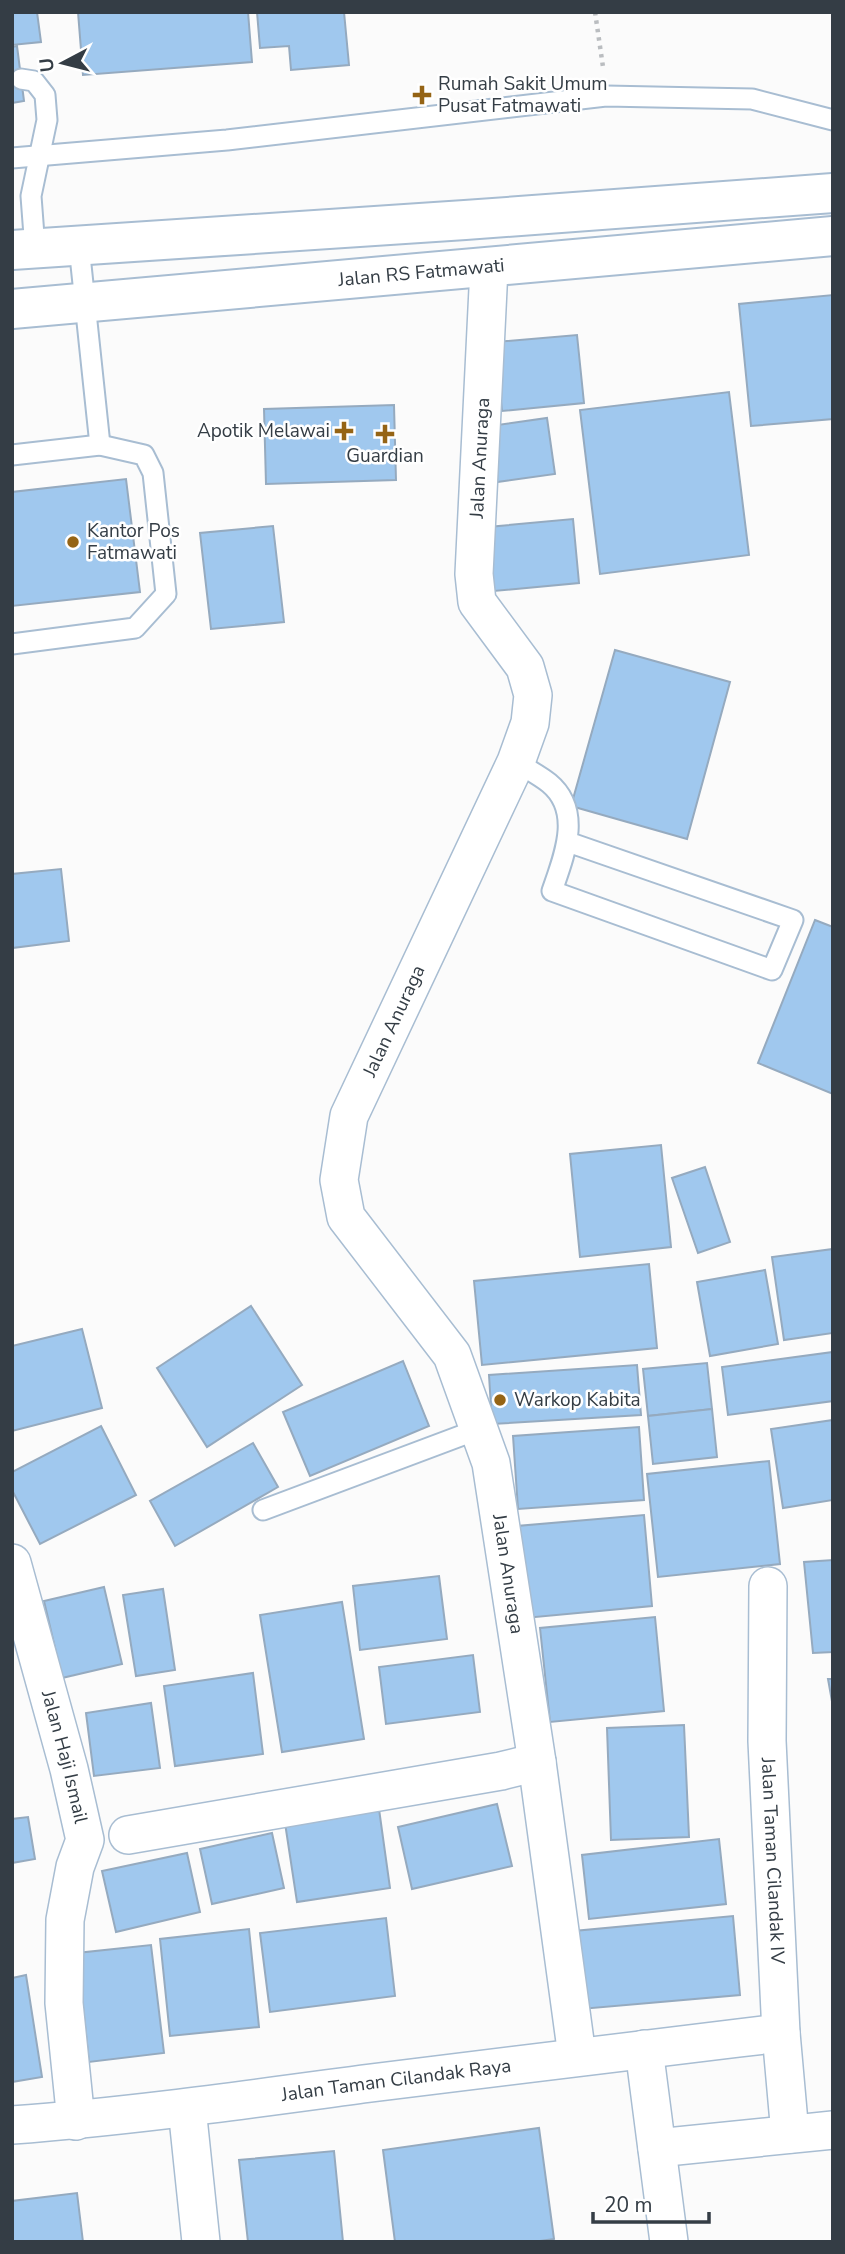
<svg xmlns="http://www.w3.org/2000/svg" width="845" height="2254" font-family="'Nunito Sans',sans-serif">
	<rect width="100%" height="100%" fill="#fbfbfb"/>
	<g fill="#a0c8ee" stroke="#95aabf" stroke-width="2">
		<path d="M12,12H37L41,42L12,45Z"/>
		<path d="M78,12H248L252,62L83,75Z"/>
		<path d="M257,12H344L349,65L291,70L289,46L260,48Z"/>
		<path d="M17,46L24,101L12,103V47Z"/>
		<path d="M833,295V419L751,426L739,304Z"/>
		<path d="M577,335L584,403L502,411L495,342Z"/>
		<path d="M729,392L749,555L600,574L580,410Z"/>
		<path d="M394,405L396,480L266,484L264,409Z"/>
		<path d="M547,418L555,474L497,482L490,426Z"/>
		<path d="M126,479L140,592L12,606V492Z"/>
		<path d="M573,519L579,583L494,591L488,527Z"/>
		<path d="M273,526L284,622L211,629L200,533Z"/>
		<path d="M615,650L730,682L687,839L571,806Z"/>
		<path d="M61,869L69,941L12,948V874Z"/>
		<path d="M815,920L833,927V1094L758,1063Z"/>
		<path d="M661,1145L671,1247L580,1257L570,1154Z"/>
		<path d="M705,1167L730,1242L698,1253L672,1178Z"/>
		<path d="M833,1249V1333L784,1340L772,1257Z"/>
		<path d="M649,1264L657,1348L482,1365L474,1281Z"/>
		<path d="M765,1270L778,1344L710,1356L697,1282Z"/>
		<path d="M251,1306L302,1385L207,1447L157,1368Z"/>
		<path d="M82,1329L102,1408L12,1431V1346Z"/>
		<path d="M833,1352V1401L728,1415L722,1367Z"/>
		<path d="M403,1361L429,1426L310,1476L283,1412Z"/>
		<path d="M707,1363L712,1409L648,1416L643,1369Z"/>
		<path d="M637,1365L641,1415L492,1424L489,1375Z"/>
		<path d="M712,1409L717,1457L653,1464L648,1416Z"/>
		<path d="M833,1420V1500L783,1508L771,1429Z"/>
		<path d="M101,1426L136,1495L40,1544L12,1490V1472Z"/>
		<path d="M639,1427L644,1500L518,1509L513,1436Z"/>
		<path d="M253,1443L278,1487L175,1546L150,1501Z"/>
		<path d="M769,1461L780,1564L658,1577L647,1474Z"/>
		<path d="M644,1515L652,1606L525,1618L517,1526Z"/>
		<path d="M833,1560V1652L813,1653L804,1562Z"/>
		<path d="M439,1576L447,1639L360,1650L353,1586Z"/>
		<path d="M104,1587L122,1664L62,1678L44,1601Z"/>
		<path d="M163,1589L175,1670L136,1676L123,1595Z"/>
		<path d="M342,1602L364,1739L282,1752L260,1615Z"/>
		<path d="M655,1617L664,1711L550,1722L540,1628Z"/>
		<path d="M473,1655L480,1712L386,1724L379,1667Z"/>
		<path d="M253,1673L263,1754L175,1766L164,1686Z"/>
		<path d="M828,1679H833V1707Z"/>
		<path d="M151,1703L160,1768L94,1776L86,1713Z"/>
		<path d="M684,1725L689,1837L611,1840L607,1728Z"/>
		<path d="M497,1804L512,1866L412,1889L398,1827Z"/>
		<path d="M379,1809L390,1888L297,1902L285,1823Z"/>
		<path d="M28,1817L35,1859L12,1863V1819Z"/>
		<path d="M272,1833L284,1888L212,1904L200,1849Z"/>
		<path d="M719,1839L726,1904L589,1919L582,1855Z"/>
		<path d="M187,1853L200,1912L116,1932L102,1871Z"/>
		<path d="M733,1916L740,1995L581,2009L574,1931Z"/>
		<path d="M386,1918L395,1996L270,2012L260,1933Z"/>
		<path d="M249,1929L259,2027L170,2036L160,1939Z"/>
		<path d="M151,1945L164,2053L89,2062L77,1953Z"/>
		<path d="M26,1975L42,2077L12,2082V1978Z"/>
		<path d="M539,2128L554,2239L533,2242H395L383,2150Z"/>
		<path d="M334,2151L343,2242H248L239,2160Z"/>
		<path d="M77,2193L83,2242H12V2201Z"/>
	</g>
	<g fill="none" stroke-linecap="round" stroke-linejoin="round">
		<defs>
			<g id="lane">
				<path d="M21,79L34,81L45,95L47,120L31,196L35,249"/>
				<path d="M12,158L227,140L606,96L752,99L833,120"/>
				<path d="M79,246L100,445"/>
				<path d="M12,455L100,445L144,455L153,473L166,594L135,628L12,644"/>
				<path d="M516,762C527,769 539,775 549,783C583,811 564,856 552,891L772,970L793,920L568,842"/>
				<path d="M263,1510L479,1429"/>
			</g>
			<g id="street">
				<path id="s1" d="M489,268L474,574L477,602L525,667L533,695L530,723L516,762L349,1116L339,1180L346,1217L452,1355L491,1463L537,1762L577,2056"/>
				<path id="s2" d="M12,1563L69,1769L85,1840L75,1867L65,1920L64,2003L76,2121"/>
				<path id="s3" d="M768,1586L767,1741L781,2033L790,2134"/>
				<path d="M128,1835L501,1771L537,1762"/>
				<path d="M644,2049L669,2242"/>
				<path d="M187,2108L201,2242"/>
				<path id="s4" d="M12,2125C132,2116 251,2099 371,2083C507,2066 644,2049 781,2033"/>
				<path d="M657,2148L833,2130"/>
			</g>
			<g id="secondary">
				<path d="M12,250L465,220L833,193"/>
				<path id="s5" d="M12,309L833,236"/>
			</g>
		</defs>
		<use href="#lane" stroke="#a8bdd2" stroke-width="23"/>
		<use href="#street" stroke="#a8bdd2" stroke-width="40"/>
		<use href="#secondary" stroke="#a8bdd2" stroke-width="42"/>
		<path stroke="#babdc0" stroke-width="4.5" stroke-dasharray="3.5 5" stroke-linecap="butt" d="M595,12L603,67"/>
		<use href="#lane" stroke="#fff" stroke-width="19"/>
		<use href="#street" stroke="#fff" stroke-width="37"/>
		<use href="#secondary" stroke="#fff" stroke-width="38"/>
	</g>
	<g fill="#956415" stroke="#fff" stroke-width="2.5">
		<path d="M418.5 84.5h7v7h7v7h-7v7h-7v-7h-7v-7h7z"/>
		<path d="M340.5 420.5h7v7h7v7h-7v7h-7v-7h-7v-7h7z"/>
		<path d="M381.5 423.5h7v7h7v7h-7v7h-7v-7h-7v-7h7z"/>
		<circle cx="73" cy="542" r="7"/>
		<circle cx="500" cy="1400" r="7"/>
	</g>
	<g text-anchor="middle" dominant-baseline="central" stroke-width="5" stroke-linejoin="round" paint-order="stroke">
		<g font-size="19" fill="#343d45" stroke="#fff" text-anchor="start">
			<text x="438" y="84">Rumah Sakit Umum<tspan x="438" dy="22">Pusat Fatmawati</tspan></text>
			<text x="330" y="431" text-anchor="end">Apotik Melawai</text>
			<text x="385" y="456" text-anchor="middle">Guardian</text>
			<text x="87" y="531">Kantor Pos<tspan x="87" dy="22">Fatmawati</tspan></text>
			<text x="514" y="1400">Warkop Kabita</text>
		</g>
		<g font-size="19" fill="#343d45" stroke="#fff">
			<text stroke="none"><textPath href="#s5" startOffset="411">Jalan RS Fatmawati</textPath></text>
			<text transform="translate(480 458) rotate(-87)">Jalan Anuraga</text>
			<text transform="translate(394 1021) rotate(-65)">Jalan Anuraga</text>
			<text stroke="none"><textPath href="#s1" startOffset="1409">Jalan Anuraga</textPath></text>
			<text stroke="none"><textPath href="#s2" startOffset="201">Jalan Haji Ismail</textPath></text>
			<text stroke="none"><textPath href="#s3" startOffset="275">Jalan Taman Cilandak IV</textPath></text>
			<text stroke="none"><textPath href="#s4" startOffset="387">Jalan Taman Cilandak Raya</textPath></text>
		</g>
	</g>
	<rect width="845" height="2254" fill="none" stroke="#343d45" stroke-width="28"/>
	<g transform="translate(63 63) rotate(263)" stroke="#ffffff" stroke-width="5" paint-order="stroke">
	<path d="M0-5L12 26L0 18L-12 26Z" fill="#343d45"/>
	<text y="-10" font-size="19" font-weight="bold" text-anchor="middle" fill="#343d45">U</text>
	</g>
	<path d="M593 2212v10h116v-10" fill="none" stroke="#343d45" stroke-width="3.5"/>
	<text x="604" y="2212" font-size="21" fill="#343d45" stroke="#ffffff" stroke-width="5" paint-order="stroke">20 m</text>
</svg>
